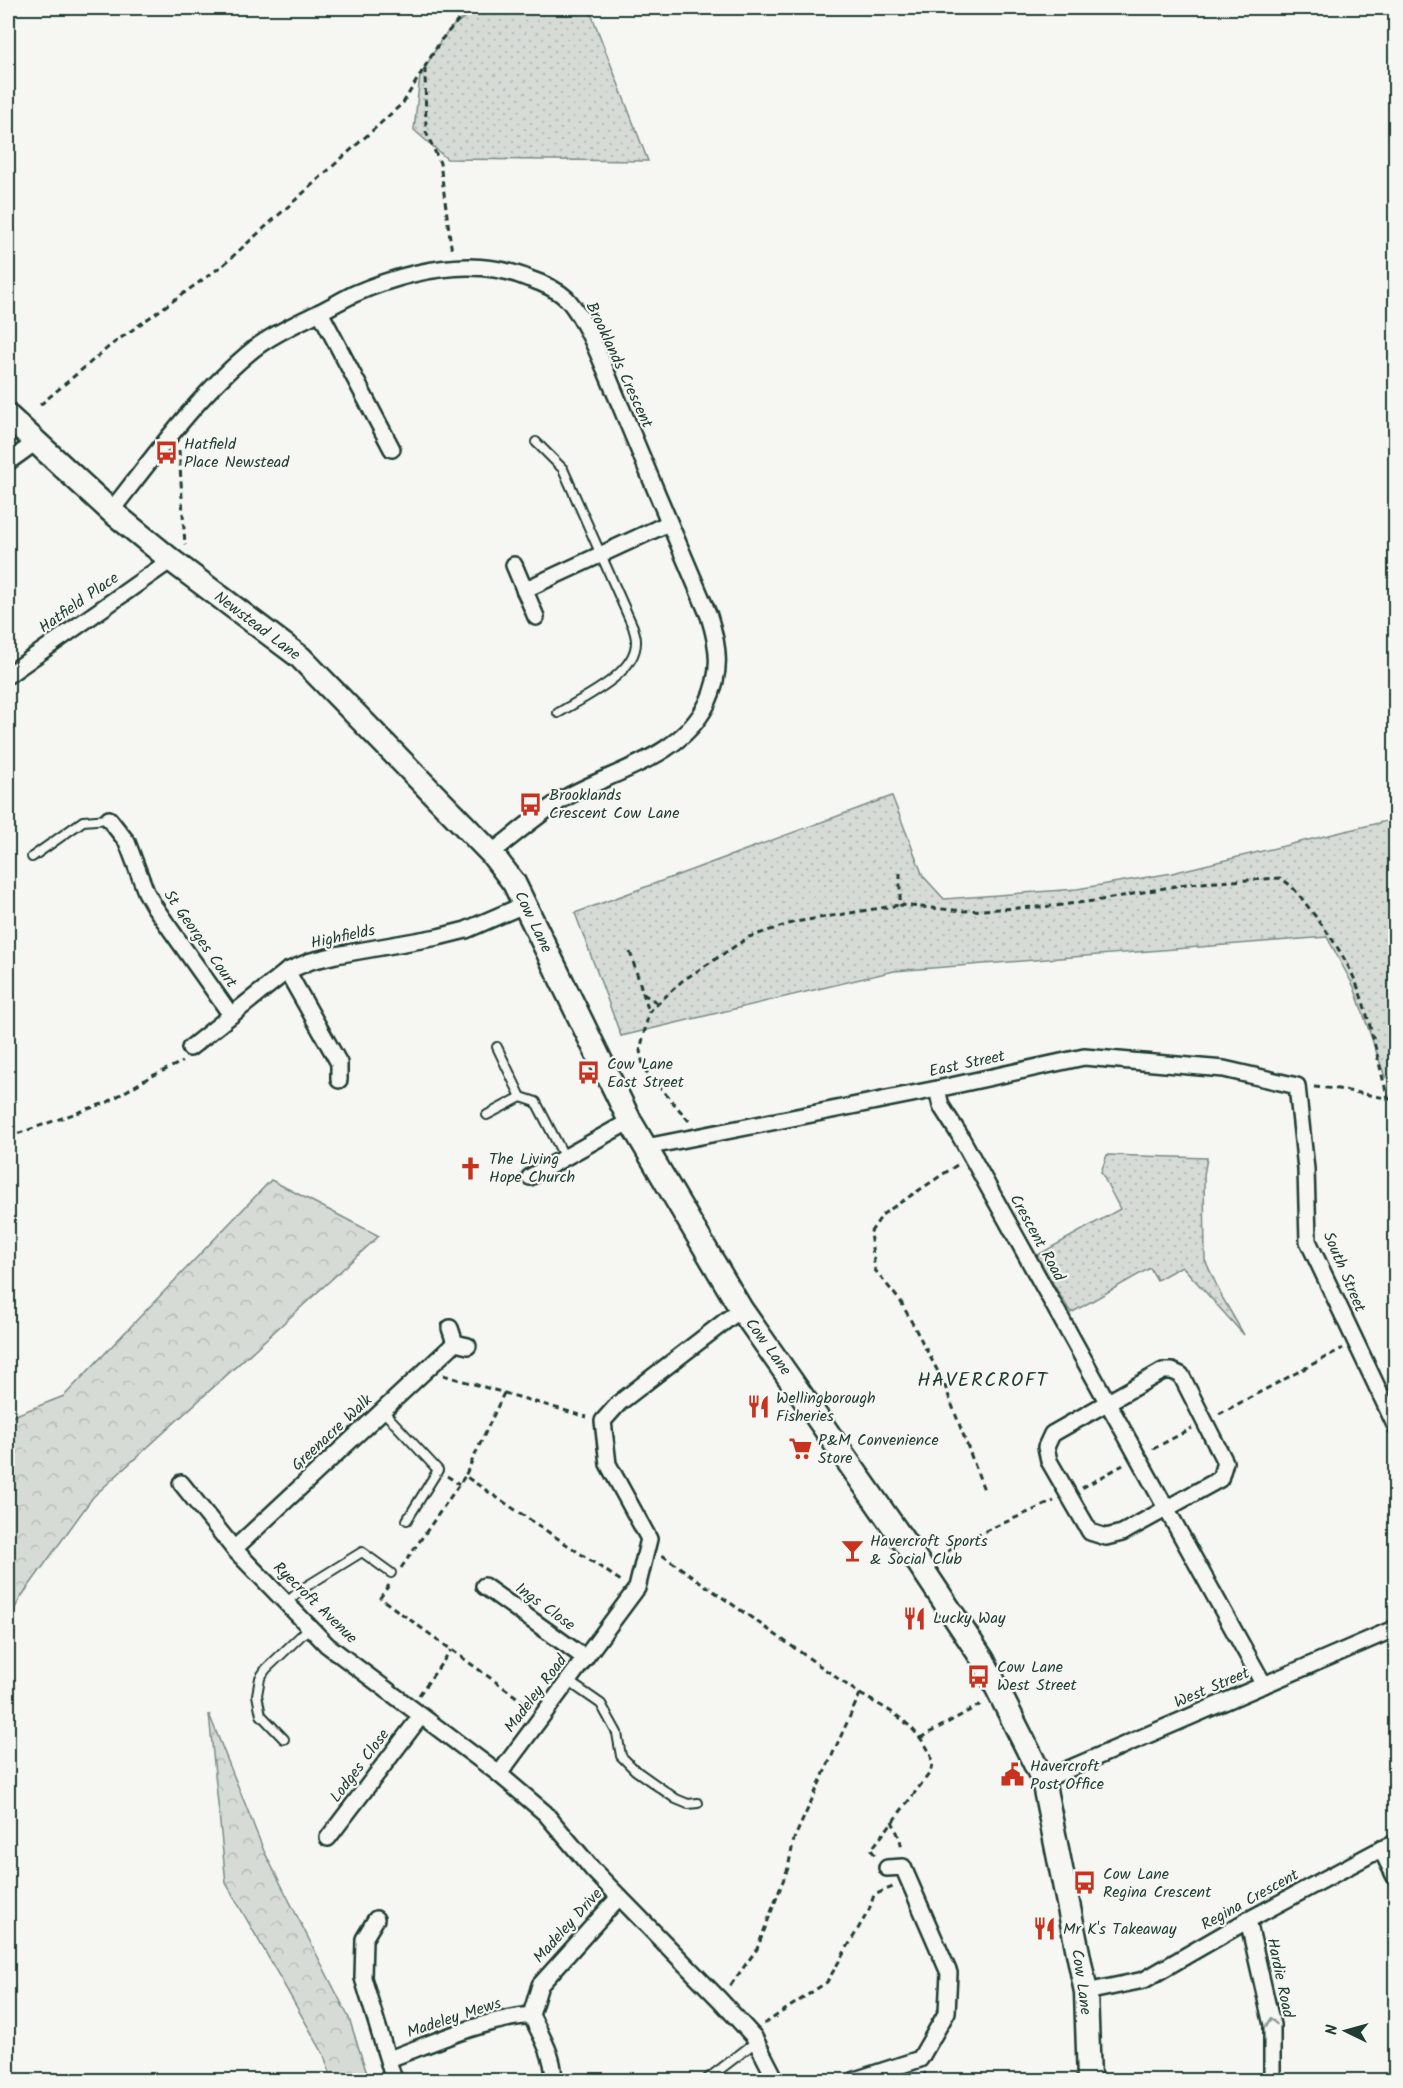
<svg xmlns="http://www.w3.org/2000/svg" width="1403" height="2088" font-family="Kalam,sans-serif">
	<defs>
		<pattern id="grass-dots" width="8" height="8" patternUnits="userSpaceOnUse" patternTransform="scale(1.5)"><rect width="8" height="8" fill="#d6dbd6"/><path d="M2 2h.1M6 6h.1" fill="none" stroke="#b7bdb8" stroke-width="1.8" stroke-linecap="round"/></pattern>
		<pattern id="forest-crowns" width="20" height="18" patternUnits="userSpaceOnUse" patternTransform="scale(1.5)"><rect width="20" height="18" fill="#d6dbd6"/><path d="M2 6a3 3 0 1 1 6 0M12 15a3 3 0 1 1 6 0" fill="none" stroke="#b7bdb8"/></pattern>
	</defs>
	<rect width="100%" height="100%" fill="#f6f6f2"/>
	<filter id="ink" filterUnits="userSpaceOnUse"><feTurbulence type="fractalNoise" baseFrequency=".0167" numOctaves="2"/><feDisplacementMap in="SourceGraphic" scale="12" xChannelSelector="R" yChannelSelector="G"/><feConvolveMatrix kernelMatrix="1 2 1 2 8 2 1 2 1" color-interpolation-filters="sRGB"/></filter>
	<g filter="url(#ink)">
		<g fill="url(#grass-dots)" stroke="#7a8c85" stroke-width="1.5">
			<path d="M479,8H589L648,161L447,159L414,130L420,76L441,40L454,25Z"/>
			<path d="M892,796L923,876L944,899L1077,889L1172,873L1395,819V1080L1385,1077L1354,987L1327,937L894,971L621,1036L575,913Z"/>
			<path d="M1107,1155L1207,1158L1204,1175L1205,1260L1222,1297L1244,1335L1182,1266L1157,1280L1150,1268L1071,1313L1036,1256L1120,1209L1101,1172Z"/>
		</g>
		<g fill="url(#forest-crowns)" stroke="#7a8c85" stroke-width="1.5">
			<path d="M271,1180L379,1236L93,1497L21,1597L8,1621V1418L64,1396Z"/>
			<path d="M209,1714L264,1851L349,2018L369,2080H332L324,2055L226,1883Z"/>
		</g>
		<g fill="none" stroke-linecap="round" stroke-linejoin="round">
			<defs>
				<g id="lane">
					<path d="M536,442L563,469L633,627C634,631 636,636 636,641C637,674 582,698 558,713"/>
					<path d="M32,857L83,821L109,819"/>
					<path d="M521,1097L536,1102L565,1158"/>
					<path d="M487,1115L521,1097L497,1047"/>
					<path d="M382,1410L438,1470L407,1520"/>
					<path d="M287,1602L302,1589L362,1552L391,1573"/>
					<path d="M568,1681L601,1704L617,1733L621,1756L635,1770L676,1799L688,1804L698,1803"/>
					<path d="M284,1739L261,1715L257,1695L260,1678L266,1669L311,1626"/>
					<path d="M706,2080L757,2041"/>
				</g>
				<g id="street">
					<path d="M320,312L392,449"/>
					<path d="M8,462L36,442"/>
					<path d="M111,511C154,456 200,392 255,348C275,333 296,324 318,313C330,307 342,300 354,294C408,271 473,255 530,279C542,283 556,289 566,298C587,319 608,378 621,407C650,477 679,546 709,616C719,648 722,672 707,704C679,759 614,770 565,798C539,813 515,835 491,853"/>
					<path d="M514,565L536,617"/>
					<path d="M524,590L669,523"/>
					<path d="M8,675L171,560"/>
					<path d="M109,819L127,842L146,892L154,906L231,1015"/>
					<path d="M287,971L339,1063V1080"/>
					<path d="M190,1048L287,971L311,961L336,955L438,937L466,930L526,904"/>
					<path d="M937,1089L941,1106L959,1134L1264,1685"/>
					<path d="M646,1147L937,1089L1084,1057L1224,1069L1297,1086L1306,1169L1308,1241L1396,1427"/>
					<path d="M530,1177L630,1121"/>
					<path d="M741,1309L619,1403L603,1421L608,1464L649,1539L637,1588L499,1774L545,1813L593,1870L720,2000L754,2037L776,2080"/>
					<path d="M450,1328L455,1343L468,1346"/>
					<path d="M1163,1371H1172L1181,1375L1225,1462L1220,1479L1122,1533L1106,1537L1090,1532L1049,1461L1046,1447L1052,1434Z"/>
					<path d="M181,1483L234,1549L327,1645L499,1774"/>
					<path d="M234,1549L455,1343"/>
					<path d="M484,1586L585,1658"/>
					<path d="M1043,1780L1396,1628"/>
					<path d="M328,1838L421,1716"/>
					<path d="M1381,1849L1396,1879"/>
					<path d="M376,1919L364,1939L363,1978L394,2080"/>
					<path d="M1248,1920L1272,2025V2080"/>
					<path d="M1086,1992L1144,1980L1248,1920L1381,1849L1396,1843"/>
					<path d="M389,2059C435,2042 482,2020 531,2015"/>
					<path d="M553,2080C556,2059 540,2034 531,2015L540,1985L619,1897"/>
					<path d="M855,2080L920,2059L947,2012L949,1973L903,1867L887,1868"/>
				</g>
				<path id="secondary" d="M8,416L111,511L171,560L300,657L491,853L514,883L630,1121L741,1309L912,1553L983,1660L1043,1780L1086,1992L1089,2080"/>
			</defs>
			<use href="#lane" stroke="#1f3d34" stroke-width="12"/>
			<use href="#street" stroke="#1f3d34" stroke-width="20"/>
			<use href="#secondary" stroke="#1f3d34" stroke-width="27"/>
			<g stroke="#1f3d34" stroke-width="3" stroke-dasharray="6 4.5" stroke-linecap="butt">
				<path d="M425,68L426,132L440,163L452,253"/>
				<path d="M40,405L111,345L222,266L403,103L441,40L469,8"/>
				<path d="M179,450L185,545"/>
				<path d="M900,873V905L964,911L1054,906L1101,900L1186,884L1280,878C1294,886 1302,899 1312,912C1328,932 1343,954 1354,978C1370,1015 1377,1059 1388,1098"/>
				<path d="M630,952L649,1012"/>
				<path d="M643,994L658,1003"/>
				<path d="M1314,1087L1338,1089L1396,1100"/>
				<path d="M689,1121L644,1069L640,1051L649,1012L682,981L749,937L795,922L899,905"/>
				<path d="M8,1137L108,1102L148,1078L182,1062"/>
				<path d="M957,1165L883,1214L870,1233L875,1270L901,1302L943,1381L984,1490"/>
				<path d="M443,1375L587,1417"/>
				<path d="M504,1393L465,1476L621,1581"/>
				<path d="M1219,1414L1343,1348"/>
				<path d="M1153,1449L1192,1428"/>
				<path d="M447,1476L459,1484"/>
				<path d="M1082,1488L1123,1465"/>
				<path d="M662,1555L860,1694L794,1839L788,1868L757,1949L730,1986"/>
				<path d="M939,1557L967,1539L1054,1501"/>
				<path d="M401,1568L465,1476"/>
				<path d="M389,1585L380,1598L529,1706"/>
				<path d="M860,1694C888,1710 904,1716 924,1743C931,1753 935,1763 929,1774L871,1850L876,1856"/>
				<path d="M419,1695L451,1650"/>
				<path d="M920,1738L983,1703"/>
				<path d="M892,1821L900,1839L902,1850"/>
				<path d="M764,2024L827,1982L869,1910L874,1895L895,1886"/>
				<path d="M924,2072L927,2080"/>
			</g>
			<use href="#lane" stroke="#f6f6f2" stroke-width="8"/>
			<use href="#street" stroke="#f6f6f2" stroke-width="15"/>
			<use href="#secondary" stroke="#f6f6f2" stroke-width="22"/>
		</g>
		<defs><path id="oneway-chevron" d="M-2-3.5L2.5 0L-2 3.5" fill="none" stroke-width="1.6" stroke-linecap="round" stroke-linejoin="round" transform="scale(1.5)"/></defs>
		<use stroke="#8a9a93" href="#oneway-chevron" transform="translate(1271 2022) rotate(-98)"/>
	</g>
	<defs>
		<symbol id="bus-bare" viewBox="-9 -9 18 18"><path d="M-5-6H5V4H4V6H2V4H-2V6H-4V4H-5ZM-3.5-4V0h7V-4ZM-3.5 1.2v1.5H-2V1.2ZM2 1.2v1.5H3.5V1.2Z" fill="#c8321e" stroke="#f6f6f2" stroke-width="2.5" paint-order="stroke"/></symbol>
		<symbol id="church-bare" viewBox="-9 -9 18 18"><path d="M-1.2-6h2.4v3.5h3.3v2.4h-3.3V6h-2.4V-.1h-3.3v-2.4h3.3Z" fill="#c8321e" stroke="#f6f6f2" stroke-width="2.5" paint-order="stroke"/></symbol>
		<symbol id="restaurant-bare" viewBox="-9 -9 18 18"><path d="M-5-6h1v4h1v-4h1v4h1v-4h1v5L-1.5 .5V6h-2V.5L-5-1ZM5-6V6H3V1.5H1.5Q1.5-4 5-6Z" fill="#c8321e" stroke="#f6f6f2" stroke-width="2.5" paint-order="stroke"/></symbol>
		<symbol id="supermarket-bare" viewBox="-9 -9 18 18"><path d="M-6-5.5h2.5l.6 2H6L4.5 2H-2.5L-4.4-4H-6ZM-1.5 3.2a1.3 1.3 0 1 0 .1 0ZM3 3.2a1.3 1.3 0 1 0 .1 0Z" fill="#c8321e" stroke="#f6f6f2" stroke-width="2.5" paint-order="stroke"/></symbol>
		<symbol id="bar-bare" viewBox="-9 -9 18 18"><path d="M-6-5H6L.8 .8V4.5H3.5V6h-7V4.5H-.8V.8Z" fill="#c8321e" stroke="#f6f6f2" stroke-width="2.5" paint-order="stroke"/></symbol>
		<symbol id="civic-bare" viewBox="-9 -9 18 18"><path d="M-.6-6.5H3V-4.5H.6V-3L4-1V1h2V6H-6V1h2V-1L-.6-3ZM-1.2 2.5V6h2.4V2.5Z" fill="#c8321e" stroke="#f6f6f2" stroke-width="2.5" paint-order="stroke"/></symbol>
	</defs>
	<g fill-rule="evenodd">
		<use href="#bus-bare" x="150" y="436" width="33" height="33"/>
		<use href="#bus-bare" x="514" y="788" width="33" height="33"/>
		<use href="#bus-bare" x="572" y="1056" width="33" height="33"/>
		<use href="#church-bare" x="454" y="1152" width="33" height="33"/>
		<use href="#restaurant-bare" x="742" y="1390" width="33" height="33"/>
		<use href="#supermarket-bare" x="784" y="1432" width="33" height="33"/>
		<use href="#bar-bare" x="836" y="1534" width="33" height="33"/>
		<use href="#restaurant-bare" x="898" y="1602" width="33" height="33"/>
		<use href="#bus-bare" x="962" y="1660" width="33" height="33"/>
		<use href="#civic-bare" x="996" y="1758" width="33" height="33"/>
		<use href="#bus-bare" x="1068" y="1866" width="33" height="33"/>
		<use href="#restaurant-bare" x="1028" y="1912" width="33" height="33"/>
	</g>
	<g text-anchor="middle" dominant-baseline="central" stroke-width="4.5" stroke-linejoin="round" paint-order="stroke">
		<g font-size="16" fill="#1f3d34" stroke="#f6f6f2">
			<text transform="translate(619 365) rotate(65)">Brooklands Crescent</text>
			<text transform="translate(79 603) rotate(-35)">Hatfield Place</text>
			<text transform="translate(257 626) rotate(37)">Newstead Lane</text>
			<text transform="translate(533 922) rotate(64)">Cow Lane</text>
			<text transform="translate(343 937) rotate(-12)">Highfields</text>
			<text transform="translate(200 939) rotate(55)">St Georges Court</text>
			<text transform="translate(967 1064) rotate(-12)">East Street</text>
			<text transform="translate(1037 1238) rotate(61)">Crescent Road</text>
			<text transform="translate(1344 1272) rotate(67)">South Street</text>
			<text transform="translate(768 1347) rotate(54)">Cow Lane</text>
			<text transform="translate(332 1433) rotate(-43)">Greenacre Walk</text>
			<text transform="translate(315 1603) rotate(44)">Ryecroft Avenue</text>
			<text transform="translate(545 1607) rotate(36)">Ings Close</text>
			<text transform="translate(1212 1688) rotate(-23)">West Street</text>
			<text transform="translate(536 1694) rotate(-53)">Madeley Road</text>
			<text transform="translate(360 1766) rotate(-53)">Lodges Close</text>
			<text transform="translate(1250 1900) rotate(-29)">Regina Crescent</text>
			<text transform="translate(568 1926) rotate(-48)">Madeley Drive</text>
			<text transform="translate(1280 1978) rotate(78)">Hardie Road</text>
			<text transform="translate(1081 1982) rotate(82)">Cow Lane</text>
			<text transform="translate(454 2018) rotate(-18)">Madeley Mews</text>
		</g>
		<g font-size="16" fill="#1f3d34" stroke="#f6f6f2" text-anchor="start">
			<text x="184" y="444">Hatfield<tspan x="184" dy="18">Place Newstead</tspan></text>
			<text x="549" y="795">Brooklands<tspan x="549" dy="18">Crescent Cow Lane</tspan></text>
			<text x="607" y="1064">Cow Lane<tspan x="607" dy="18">East Street</tspan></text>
			<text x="489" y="1159">The Living<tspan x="489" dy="18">Hope Church</tspan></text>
			<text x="776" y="1398">Wellingborough<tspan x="776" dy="18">Fisheries</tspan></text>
			<text x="818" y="1440">P&amp;M Convenience<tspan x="818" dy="18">Store</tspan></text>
			<text x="870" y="1541">Havercroft Sports<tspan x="870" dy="18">&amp; Social Club</tspan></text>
			<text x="933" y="1618">Lucky Way</text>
			<text x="997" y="1667">Cow Lane<tspan x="997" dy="18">West Street</tspan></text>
			<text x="1030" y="1766">Havercroft<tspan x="1030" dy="18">Post Office</tspan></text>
			<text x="1103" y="1874">Cow Lane<tspan x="1103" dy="18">Regina Crescent</tspan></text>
			<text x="1063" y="1929">Mr K's Takeaway</text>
		</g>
		<g font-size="20" letter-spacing="1.5" fill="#1f3d34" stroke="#f6f6f2">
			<text x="983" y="1381">HAVERCROFT</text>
		</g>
	</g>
	<rect width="1403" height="2088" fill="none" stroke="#f6f6f2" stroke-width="30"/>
	<rect x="15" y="15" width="1373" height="2058" fill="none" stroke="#1f3d34" stroke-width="2" filter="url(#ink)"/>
	<g transform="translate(1346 2031) rotate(275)" stroke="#f6f6f2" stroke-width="4.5" paint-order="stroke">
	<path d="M0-4.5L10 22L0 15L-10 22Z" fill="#1f3d34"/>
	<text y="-9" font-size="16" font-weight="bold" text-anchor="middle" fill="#1f3d34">N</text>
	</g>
</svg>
